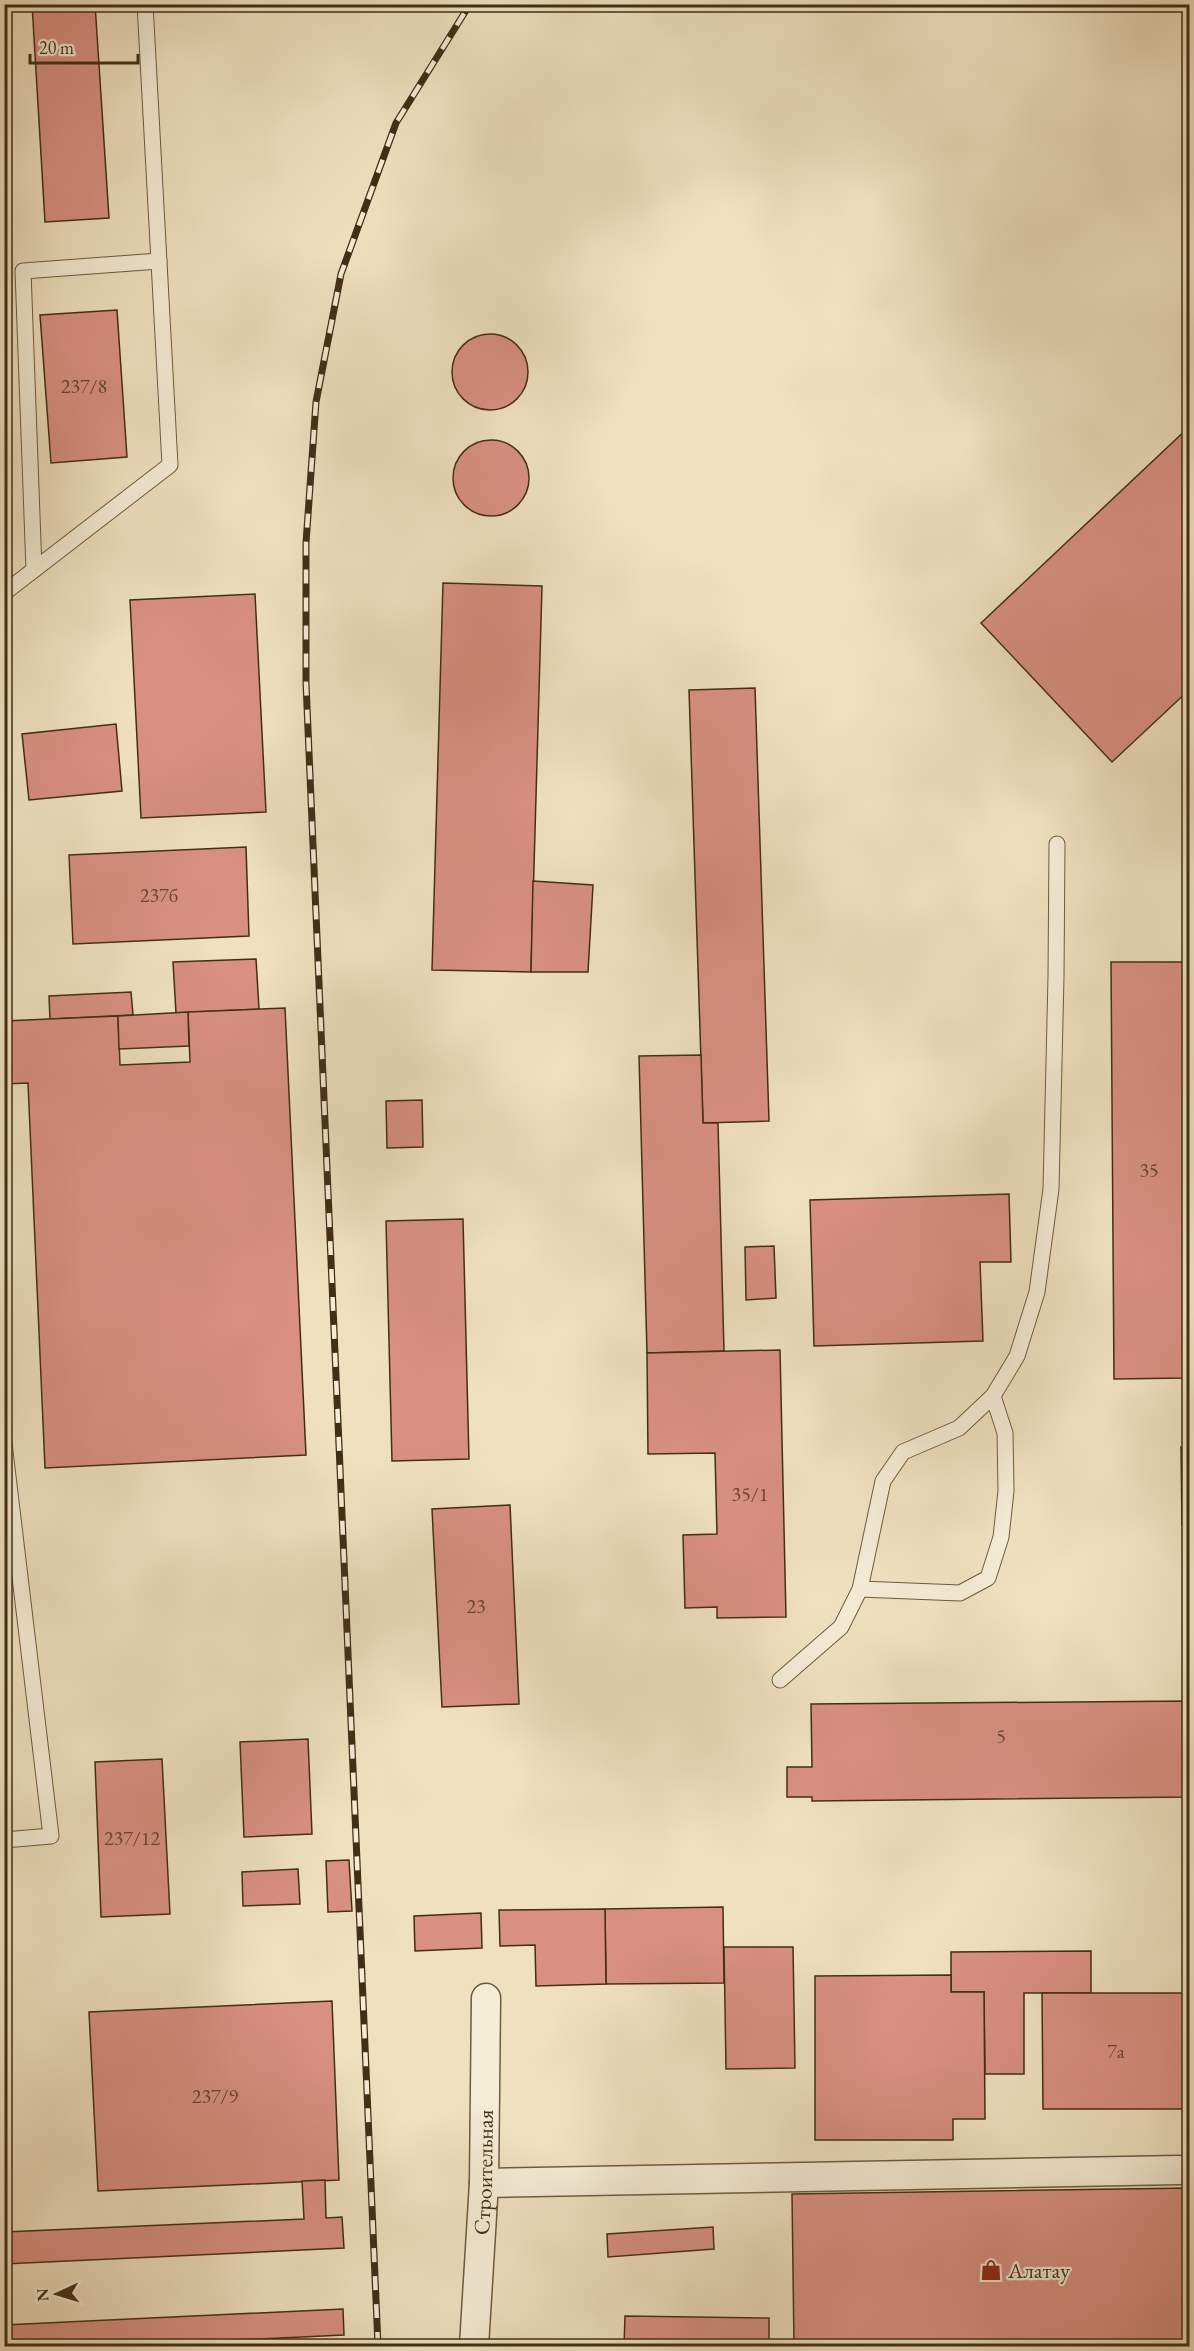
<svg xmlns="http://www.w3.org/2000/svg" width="1194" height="2351" font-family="'EB Garamond',serif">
	<rect width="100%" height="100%" fill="#efe1c0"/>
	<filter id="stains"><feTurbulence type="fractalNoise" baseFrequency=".00333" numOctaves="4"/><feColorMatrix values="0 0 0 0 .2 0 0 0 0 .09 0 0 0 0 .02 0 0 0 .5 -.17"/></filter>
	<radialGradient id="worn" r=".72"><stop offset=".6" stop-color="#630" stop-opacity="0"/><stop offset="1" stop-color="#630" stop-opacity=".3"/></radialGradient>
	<g fill="#d99082" stroke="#422e14" stroke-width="1.5">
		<path d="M32,4H95L109,218L45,222Z"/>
		<path d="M117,310L127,457L51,463L40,315Z"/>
		<circle cx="490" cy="372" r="38"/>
		<path d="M1190,426V689L1112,762L981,623Z"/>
		<circle cx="491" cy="478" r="38"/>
		<path d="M443,583L542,586L531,972L432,970Z"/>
		<path d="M255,594L266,812L141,818L130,600Z"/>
		<path d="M755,688L769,1121L703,1123L689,690Z"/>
		<path d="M116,724L122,791L29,800L22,734Z"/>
		<path d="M246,847L249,936L73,944L69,855Z"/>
		<path d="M533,881L593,885L588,972H531Z"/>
		<path d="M256,959L259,1009L176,1013L173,962Z"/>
		<path d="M1111,962H1184L1187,1378L1114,1379Z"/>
		<path d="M131,992L133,1015L50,1019L49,996Z"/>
		<path d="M285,1008L306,1455L45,1468L28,1083L4,1084V1021L118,1016L120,1065L190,1062L188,1012Z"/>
		<path d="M188,1012L189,1046L119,1049L118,1016Z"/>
		<path d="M701,1055L703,1123H718L724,1351L647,1353L639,1056Z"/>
		<path d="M422,1100L423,1147L387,1148L386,1101Z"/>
		<path d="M1009,1194L1011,1262H980L983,1341L814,1346L810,1200Z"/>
		<path d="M463,1219L469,1459L392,1461L386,1221Z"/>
		<path d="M774,1246L776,1298L746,1300L745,1247Z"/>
		<path d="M780,1350L786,1617L717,1618V1607L685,1608L683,1535L717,1534L715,1453L648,1454L647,1353Z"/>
		<path d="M1181,1447H1190V1524L1182,1525Z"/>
		<path d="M510,1505L519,1704L442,1707L432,1509Z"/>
		<path d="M1190,1701V1797L812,1801V1797H787V1767H812L811,1704Z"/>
		<path d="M308,1739L312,1834L244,1837L240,1742Z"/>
		<path d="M162,1759L170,1914L101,1917L95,1762Z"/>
		<path d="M349,1860L352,1911L328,1912L326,1861Z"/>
		<path d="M298,1869L300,1904L243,1906L242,1872Z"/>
		<path d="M723,1907L724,1983L606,1984L605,1909Z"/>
		<path d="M605,1909L606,1984L536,1986L535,1945L500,1946L499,1910Z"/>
		<path d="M481,1913L482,1948L415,1951L414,1916Z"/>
		<path d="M724,1947H793L795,2068L726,2069Z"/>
		<path d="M1091,1951V1993H1024V2074H985L984,1992H951V1952Z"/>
		<path d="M951,1975V1992H984L985,2119H953V2140H815V1976Z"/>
		<path d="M1042,1993H1190V2109H1043Z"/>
		<path d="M332,2001L339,2180L98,2191L89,2012Z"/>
		<path d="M325,2180L326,2218L342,2217L344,2248L4,2264V2232L304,2219L302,2181Z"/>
		<path d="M1190,2188V2346H794L792,2194Z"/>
		<path d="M713,2227L714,2249L608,2257L607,2234Z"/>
		<path d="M343,2309L344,2335L107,2346H4V2325Z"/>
		<path d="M625,2316L769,2318V2346H553H624Z"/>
	</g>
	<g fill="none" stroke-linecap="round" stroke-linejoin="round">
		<defs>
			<g id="service">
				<path d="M34,570L23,271L159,261"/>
				<path d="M4,593L170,465L145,4"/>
				<path d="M4,1443L51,1836L4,1840"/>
				<path d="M860,1589L960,1593L988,1578L1001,1537L1006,1491L1005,1433L993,1396"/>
				<path d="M780,1680L841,1627L860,1589L883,1481L903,1452L959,1428L993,1396L1017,1356L1037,1292L1051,1189L1056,977L1057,844"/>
			</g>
			<g id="minor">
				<path d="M484,2183L1179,2170"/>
				<path id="s1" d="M474,2346L484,2183L486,1998"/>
			</g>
		</defs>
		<use href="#service" stroke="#6d5b3f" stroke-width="17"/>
		<use href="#minor" stroke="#6d5b3f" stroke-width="31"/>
		<use href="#service" stroke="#f5ecd6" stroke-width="15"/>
		<use href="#minor" stroke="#f5ecd6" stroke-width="28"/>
		<defs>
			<path id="rail" d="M378,2346L306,683V543L316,402L341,274L396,123L470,4"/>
		</defs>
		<use href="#rail" stroke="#422e14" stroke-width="7"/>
		<use href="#rail" stroke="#f5ecd6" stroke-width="4.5" stroke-dasharray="14" stroke-linecap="butt"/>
	</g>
	<defs>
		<symbol id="shop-bare" viewBox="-9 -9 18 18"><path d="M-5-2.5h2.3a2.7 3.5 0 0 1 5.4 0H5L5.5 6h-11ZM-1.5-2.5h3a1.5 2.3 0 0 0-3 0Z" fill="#8f2418" stroke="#f5ecd6" stroke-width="2.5" paint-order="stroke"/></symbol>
	</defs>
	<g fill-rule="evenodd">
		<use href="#shop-bare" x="976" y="2255" width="30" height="30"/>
	</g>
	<g text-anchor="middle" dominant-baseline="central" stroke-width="4.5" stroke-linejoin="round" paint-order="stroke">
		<g font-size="20" fill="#684630">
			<text x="84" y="386">237/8</text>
			<text x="159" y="895">237б</text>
			<text x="1149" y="1170">35</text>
			<text x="750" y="1494">35/1</text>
			<text x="476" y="1606">23</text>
			<text x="1001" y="1736">5</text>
			<text x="132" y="1838">237/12</text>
			<text x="1116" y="2051">7а</text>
			<text x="215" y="2096">237/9</text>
		</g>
		<g font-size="22" fill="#422e14" stroke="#f5ecd6">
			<text stroke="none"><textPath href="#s1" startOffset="174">Строительная</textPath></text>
		</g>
		<g font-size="22" fill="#422e14" stroke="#f5ecd6" text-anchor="start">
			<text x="1008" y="2270">Алатау</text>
		</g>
	</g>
	<rect width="1194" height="2351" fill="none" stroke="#efe1c0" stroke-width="24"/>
	<rect x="6" y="6" width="1182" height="2339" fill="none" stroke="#422e14" stroke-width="3"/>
	<rect x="12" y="12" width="1170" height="2327" fill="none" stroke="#422e14" stroke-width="1.5"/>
	<g transform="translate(57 2294) rotate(266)" stroke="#f5ecd6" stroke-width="4.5" paint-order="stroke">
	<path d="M0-4.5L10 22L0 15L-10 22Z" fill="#422e14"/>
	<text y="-9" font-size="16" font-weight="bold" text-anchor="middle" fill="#422e14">N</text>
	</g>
	<path d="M30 54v9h108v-9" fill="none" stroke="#422e14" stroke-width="3"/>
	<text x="39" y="54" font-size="18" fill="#422e14" stroke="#f5ecd6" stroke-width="4.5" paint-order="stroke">20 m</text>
	<rect width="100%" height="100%" filter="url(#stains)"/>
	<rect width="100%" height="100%" fill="url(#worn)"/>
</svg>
